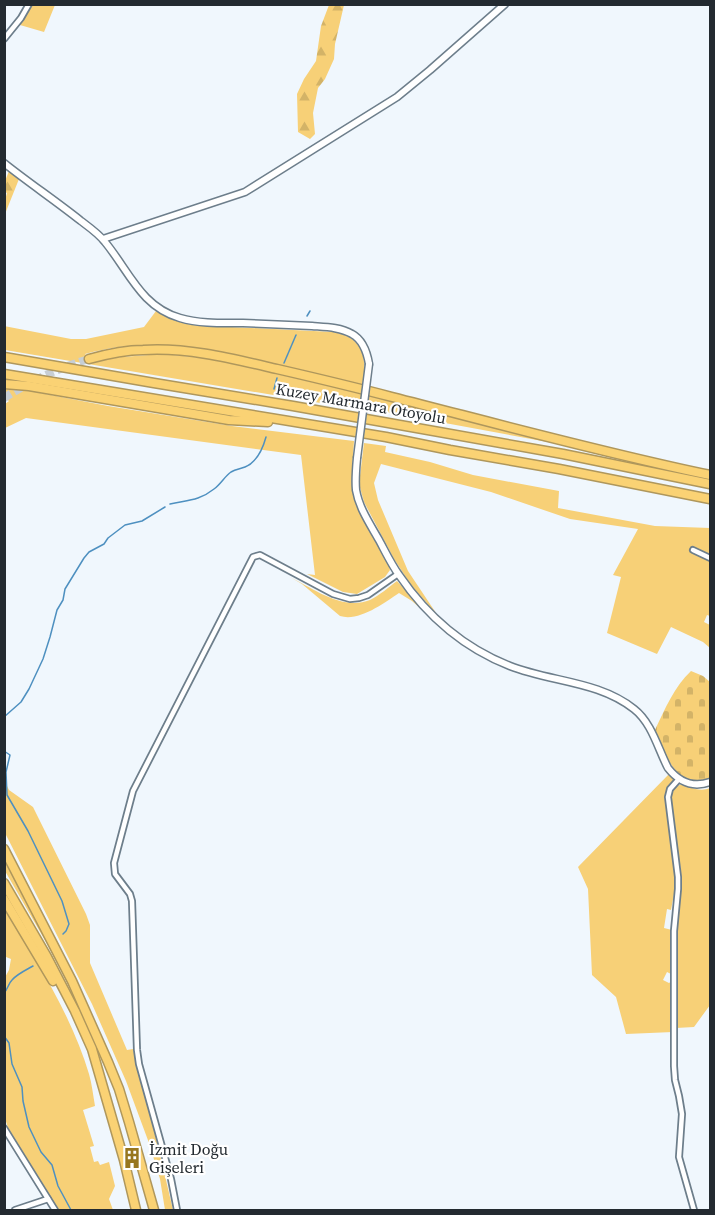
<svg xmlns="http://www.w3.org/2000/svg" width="715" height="1215" font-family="'Source Serif 4',serif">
	<defs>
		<pattern id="forest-firs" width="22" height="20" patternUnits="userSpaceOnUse" patternTransform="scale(1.5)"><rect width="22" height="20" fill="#f7d077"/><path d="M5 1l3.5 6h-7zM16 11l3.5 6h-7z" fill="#d3b367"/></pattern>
		<pattern id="cemetery-stones" width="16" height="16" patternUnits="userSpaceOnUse" patternTransform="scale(1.5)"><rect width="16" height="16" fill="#f7d077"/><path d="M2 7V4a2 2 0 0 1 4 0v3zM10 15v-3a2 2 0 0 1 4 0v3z" fill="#d3b367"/></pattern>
	</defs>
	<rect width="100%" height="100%" fill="#f0f7fd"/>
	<g fill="#f7d077">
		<path d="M33,4L55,5L44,32L20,25Z"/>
		<path d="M156,311C168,318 179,323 193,325L333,332C364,337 367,358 363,385C331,377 300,370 268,363C205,348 149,336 85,354L92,362L121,357L163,354L213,359L419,407L585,448H576L575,447L369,409L368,411L5,350L4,326L71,339H86L144,327Z"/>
		<path d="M4,389L25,390L108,406L232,426L354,441C353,463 349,485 357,507L389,566L390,570L385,577L357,594L343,592L307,574L315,575L301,455L26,418L5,428V404L9,401L5,398Z"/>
		<path d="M364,443L386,446L385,452L430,462L473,475L559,491L558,508L655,526L710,528V556L692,548L690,551L710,560V616L707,615L704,622L710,625V648L703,642L671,627L657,654L607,633L621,577L613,575L638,529L570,519L491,492L381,464L374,483L378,500L408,571L438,616L411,585L394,559L364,502L359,484Z"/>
		<path d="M290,577C314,589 343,611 370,600C380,595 389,587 397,581L430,617L412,601L399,593C384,603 359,622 340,616L302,584Z"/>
		<path d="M669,774L674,780L666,793V799L676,883L671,910L667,909L664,928L672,930V973L671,974L667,972L663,980L669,983L672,981L673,1032L626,1034L616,997L592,975L588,889L578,867Z"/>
		<path d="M5,782L9,790L33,807L86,914L90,925V963L127,1050L133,1049L158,1146L173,1210H165L160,1179L149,1143L126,1081L92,1004L5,833Z"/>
		<path d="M682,784C691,788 701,792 710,788V1005L694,1027L676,1028C676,992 675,957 677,921C679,904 682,888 681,871C678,848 668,819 671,797C672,791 675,786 682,784Z"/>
		<path d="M4,858L83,1013L103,1063L82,1012L46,942L5,871Z"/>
		<path d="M4,907C35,958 72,1016 89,1074C92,1084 93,1095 95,1106L83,1110L94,1146L90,1147L94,1162L98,1161L100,1165L109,1162L115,1186L109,1199L113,1210H59L8,1128L4,1115V979L9,970L11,959L6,957Z"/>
	</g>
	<g fill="url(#forest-firs)">
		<path d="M329,5H344L335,44L334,59L325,79L318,88L313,113L315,134L310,139L298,132L297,94L304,79L316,61L321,26Z"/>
		<path d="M9,171L19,179L5,214V200L7,193L5,192V181Z"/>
	</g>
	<path fill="url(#cemetery-stones)" d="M691,671L703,676L710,682V778C677,792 665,754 655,730C665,709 674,687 691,671Z"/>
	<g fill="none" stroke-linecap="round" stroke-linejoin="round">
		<g stroke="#4e90c0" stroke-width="1.5">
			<path d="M307,316L310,311"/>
			<path d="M284,363L296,335"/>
			<path d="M274,389L277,378"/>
			<path d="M170,504C188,500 199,501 214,489C221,484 225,476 231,472C236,469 240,469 245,467C257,462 263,448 266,437"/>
			<path d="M4,717L21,702L29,689L43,659L50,637L57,610L63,600L65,589L84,558L89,552L104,544L108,538L125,525L142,521L165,507"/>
			<path d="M4,751L10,755L6,772L7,795L28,831L62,901L69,924L66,931L63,934"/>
			<path d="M4,993C8,989 8,984 12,980C17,974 26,970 33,966"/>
			<path d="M4,1036L9,1043L12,1064L22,1087L23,1101L29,1127L41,1152L52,1165L58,1186L71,1210"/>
		</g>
		<path stroke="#c7ced4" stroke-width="8" stroke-dasharray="8 4" stroke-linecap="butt" d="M4,398C31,381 58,368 89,359"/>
		<defs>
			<g id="street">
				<path d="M4,39L21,18L29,4"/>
				<path d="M693,550L710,558"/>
				<path d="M679,779L670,789L668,797L678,877V889L674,931V1066L675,1080L679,1096L682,1114L679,1157L694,1210"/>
				<path d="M4,1128L55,1210"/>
				<path d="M15,1210L48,1199"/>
				<path d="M177,1210L171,1179L139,1064L137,1050L132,901L130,894L115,874L114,863L133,791L253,557L260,555L333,594L350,599L359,598L368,595L398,574"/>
			</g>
			<g id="secondary">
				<path d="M4,163C29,183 56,201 81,221C89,227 99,234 105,242C129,271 141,307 180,318C200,324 223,323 243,323C266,324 289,325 312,326C325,327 340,327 352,334C363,340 367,352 369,364"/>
				<path d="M103,239L245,192L397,97L430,70L505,4"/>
				<path d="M357,458C356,469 355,479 356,490C359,508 370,524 379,540C385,551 391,564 399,575C427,616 464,648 510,666C551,682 599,681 634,709C652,723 658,749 668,768C679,782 693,788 710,782"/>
			</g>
			<g id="highway">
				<path d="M4,357L154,383L293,406L563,454L710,484"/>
				<path d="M89,359C107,354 124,350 143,350C188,347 234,359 277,369C316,378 354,387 392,397C498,424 604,453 710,475"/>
				<path d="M4,374L386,437L450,450L559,469L710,499"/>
				<path d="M4,384L29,386L229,420L268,422"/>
				<path d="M4,849L72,981L108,1062L119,1089L129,1122L154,1210"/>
				<path d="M4,883L47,957L75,1011L92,1049L124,1160L136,1210"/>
				<path d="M4,899L53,981"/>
			</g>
		</defs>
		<use href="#street" stroke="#6d7e8b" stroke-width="8"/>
		<use href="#secondary" stroke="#6d7e8b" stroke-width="9"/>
		<use href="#highway" stroke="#af975c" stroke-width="11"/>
		<use href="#street" stroke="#fff" stroke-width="4.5"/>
		<use href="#secondary" stroke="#fff" stroke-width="6"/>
		<use href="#highway" stroke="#fad274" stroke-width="8"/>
		<defs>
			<path id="secondary-bridge" d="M357,458L369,364"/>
		</defs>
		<use href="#secondary-bridge" stroke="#6d7e8b" stroke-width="9" stroke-linecap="butt"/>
		<use href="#secondary-bridge" stroke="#fff" stroke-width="6"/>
	</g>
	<defs>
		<symbol id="building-bare" viewBox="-9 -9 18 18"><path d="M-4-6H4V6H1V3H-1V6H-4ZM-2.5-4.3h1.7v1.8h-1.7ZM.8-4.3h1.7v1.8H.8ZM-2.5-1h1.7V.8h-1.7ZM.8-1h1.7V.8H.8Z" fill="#97761f" stroke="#fff" stroke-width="2.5" paint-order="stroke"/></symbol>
	</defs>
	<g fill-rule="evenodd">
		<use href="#building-bare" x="117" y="1143" width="30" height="30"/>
	</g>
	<g text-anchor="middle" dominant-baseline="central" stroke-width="4.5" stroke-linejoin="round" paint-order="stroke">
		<g font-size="16" fill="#232a30" stroke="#fff">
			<text transform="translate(361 403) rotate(10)">Kuzey Marmara Otoyolu</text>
		</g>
		<g font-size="16" fill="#232a30" stroke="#fff" text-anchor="start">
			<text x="149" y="1149">İzmit Doğu<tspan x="149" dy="18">Gişeleri</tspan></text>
		</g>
	</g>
	<rect width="715" height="1215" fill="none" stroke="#232a30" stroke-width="12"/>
</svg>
